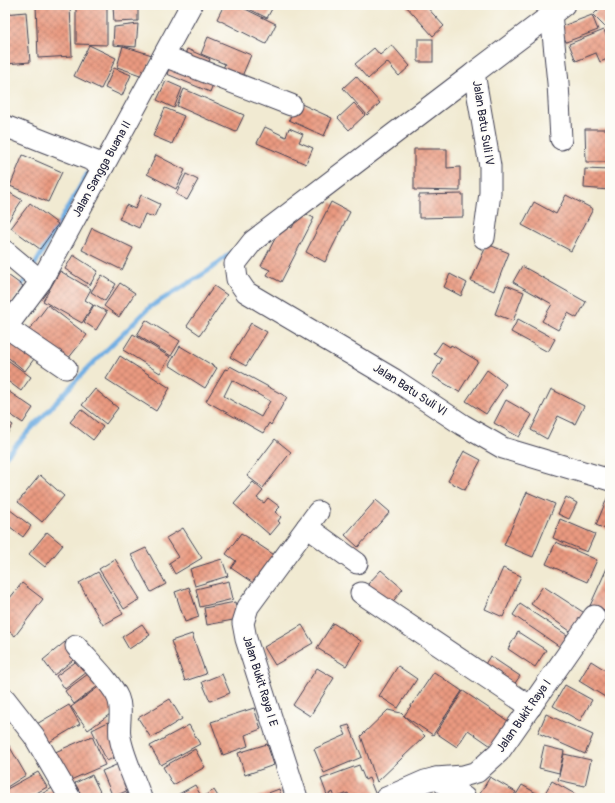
<svg xmlns="http://www.w3.org/2000/svg" width="615" height="803" font-family="Pangolin,sans-serif">
	<defs>
		<pattern id="building-cross-hatch" width="8" height="8" patternUnits="userSpaceOnUse"><rect width="8" height="8" fill="#ea9a80"/><path d="M0 0l8 8M0 8l8-8" fill="none" stroke="#bd7d6a"/></pattern>
	</defs>
	<rect width="100%" height="100%" fill="#fdfcf7"/>
	<filter id="ink" filterUnits="userSpaceOnUse"><feTurbulence type="fractalNoise" baseFrequency=".025" numOctaves="2"/><feDisplacementMap in="SourceGraphic" scale="8" xChannelSelector="R" yChannelSelector="G"/><feConvolveMatrix kernelMatrix="1 2 1 2 8 2 1 2 1" color-interpolation-filters="sRGB"/></filter>
	<filter id="wash" filterUnits="userSpaceOnUse"><feTurbulence type="fractalNoise" baseFrequency=".012" numOctaves="4" result="noise"/><feDisplacementMap in="SourceGraphic" scale="16" xChannelSelector="R" yChannelSelector="G"/><feGaussianBlur stdDeviation="0.9" result="paint"/><feColorMatrix in="noise" values="0 0 0 0 0 0 0 0 0 0 0 0 0 0 0 0 0 1.4 0 .05"/><feComposite in="paint" operator="in"/></filter>
	<g filter="url(#wash)">
		<rect width="100%" height="100%" fill="#f1ead2"/>
		<g fill="none" stroke-linecap="round" stroke-linejoin="round">
			<g stroke="#70aee3" stroke-width="4.5">
				<path d="M33,268L87,174"/>
				<path d="M18,290L28,276"/>
				<path d="M5,457L85,371L150,307L208,271L233,251"/>
			</g>
		</g>
		<g id="blocks">
			<g fill="url(#building-cross-hatch)" fill-rule="evenodd">
				<path d="M36,5H70L72,56L38,58Z"/>
				<path d="M76,5H107V45L76,44Z"/>
				<path d="M113,5H138V21L114,22Z"/>
				<path d="M224,5H237L276,24L266,44L217,19Z"/>
				<path d="M241,5H274L267,18Z"/>
				<path d="M405,5H425L444,26L433,36Z"/>
				<path d="M603,5H610V32L593,15Z"/>
				<path d="M26,12L30,62L5,64V14Z"/>
				<path d="M592,15L598,30L566,42L560,27Z"/>
				<path d="M138,24L136,47L113,45L114,27Z"/>
				<path d="M604,30L610,45V58L600,62L596,53L576,61L569,44Z"/>
				<path d="M208,37L251,55L240,81L221,73L225,64L201,54Z"/>
				<rect x="418" y="39" width="15" height="23"/>
				<path d="M89,45L116,58L101,89L74,76Z"/>
				<path d="M392,45L410,66L399,76L387,62L368,79L355,64L374,48L380,55Z"/>
				<path d="M123,46L152,55L146,77L117,67Z"/>
				<path d="M187,49L210,59L205,71L182,62Z"/>
				<path d="M172,61L215,79L210,92L167,74Z"/>
				<path d="M114,68L131,75L122,96L105,88Z"/>
				<path d="M356,76L380,103L367,115L343,88Z"/>
				<path d="M166,81L182,88L174,108L157,100Z"/>
				<path d="M184,89L244,115L236,132L177,106Z"/>
				<path d="M297,102L332,118L324,136L289,120Z"/>
				<path d="M354,103L365,115L349,130L338,118Z"/>
				<path d="M165,108L184,116L172,144L153,136Z"/>
				<path d="M265,127L286,137L289,128L303,134L299,142L313,148L306,164L257,143Z"/>
				<path d="M585,129H610V162H586Z"/>
				<path d="M414,149H447V168L460,167V191L414,190Z"/>
				<path d="M23,155L62,172L48,202L10,186Z"/>
				<path d="M156,155L185,170L176,189L147,174Z"/>
				<path d="M585,169L610,170V203H608L609,190L584,188Z"/>
				<path d="M186,174L198,180L187,200L176,194Z"/>
				<path d="M5,190L22,200L7,223L5,222Z"/>
				<path d="M463,194V217L419,218V195Z"/>
				<path d="M141,195L160,204L154,217L145,214L139,228L119,219L126,205L135,209Z"/>
				<path d="M566,195L593,209L571,251L522,225L534,202L556,214Z"/>
				<path d="M331,202L350,212L325,262L306,252Z"/>
				<path d="M30,203L58,224L40,249L11,228Z"/>
				<path d="M300,211L314,218L281,282L267,275L270,270L261,266L283,223L292,228Z"/>
				<path d="M92,228L133,248L122,270L82,250Z"/>
				<path d="M487,244L509,253L494,291L471,281Z"/>
				<path d="M73,255L98,271L90,285L65,269Z"/>
				<path d="M522,266L586,302L577,318L568,313L558,330L542,321L552,304L513,282Z"/>
				<path d="M60,271L91,289L85,300L93,305L82,323L43,301Z"/>
				<path d="M5,273L23,286L7,309L5,308Z"/>
				<path d="M450,274L467,283L461,296L444,287Z"/>
				<path d="M102,275L116,284L105,301L91,292Z"/>
				<path d="M120,283L135,293L119,317L104,306Z"/>
				<path d="M506,285L524,292L513,321L495,314Z"/>
				<path d="M214,286L227,295L200,335L187,326Z"/>
				<path d="M48,305L87,335L64,364L26,334Z"/>
				<path d="M94,305L107,312L96,330L84,322Z"/>
				<path d="M518,319L555,339L548,352L511,332Z"/>
				<path d="M146,320L180,341L171,356L137,335Z"/>
				<path d="M251,323L267,332L246,366L230,357Z"/>
				<path d="M133,334L170,357L160,373L123,350Z"/>
				<path d="M10,340L34,359L25,371L5,355V346Z"/>
				<path d="M442,342L450,347L451,345L478,361L459,392L432,376L442,359L434,354Z"/>
				<path d="M180,346L217,368L205,388L169,365Z"/>
				<path d="M120,356L170,388L156,411L106,379Z"/>
				<path d="M5,358L31,377L21,391L5,379Z"/>
				<path d="M230,366L287,397L271,425L269,423L263,433L206,401L225,369L228,370ZM232,380L270,401L261,417L224,396Z"/>
				<path d="M487,370L506,384L486,414L466,401Z"/>
				<path d="M5,389L33,408L23,423L5,411Z"/>
				<path d="M95,389L118,408L106,424L82,405Z"/>
				<path d="M551,389L584,406L575,424L558,416L547,439L531,430Z"/>
				<path d="M506,400L532,415L519,437L494,423Z"/>
				<path d="M81,409L103,427L93,440L70,422Z"/>
				<path d="M5,420L13,425L5,437Z"/>
				<path d="M275,439L291,452L263,488L247,476Z"/>
				<path d="M464,451L481,460L465,490L448,481Z"/>
				<path d="M40,475L64,496L42,522L18,502Z"/>
				<path d="M253,482L263,491L257,498L264,503L268,498L280,507L275,512L281,517L278,521L280,523L270,535L234,504Z"/>
				<path d="M527,492L555,504L533,557L504,545Z"/>
				<path d="M608,496L610,497V531L596,525Z"/>
				<path d="M566,497L577,503L569,519L558,514Z"/>
				<path d="M376,500L390,512L358,547L345,535Z"/>
				<path d="M5,506L31,526L23,537L5,523Z"/>
				<path d="M560,519L595,534L587,552L553,538Z"/>
				<path d="M183,528L202,558L175,574L169,563L178,557L166,538Z"/>
				<path d="M47,532L63,545L45,567L29,554Z"/>
				<path d="M241,533L279,558L259,587L231,568L236,561L226,554Z"/>
				<path d="M556,542L597,560L587,582L546,564Z"/>
				<path d="M146,548L166,584L151,592L131,555Z"/>
				<path d="M115,559L140,599L124,609L99,569Z"/>
				<path d="M222,559L228,576L195,586L190,569Z"/>
				<path d="M503,568L521,576L503,617L485,609Z"/>
				<path d="M607,568L610,569V618L589,608Z"/>
				<path d="M381,570L403,589L390,605L367,585Z"/>
				<path d="M98,572L123,614L103,625L79,583Z"/>
				<path d="M229,581L233,599L200,607L196,589Z"/>
				<path d="M22,583L43,599L15,636L5,628V604Z"/>
				<path d="M543,586L586,614L573,633L531,604Z"/>
				<path d="M189,587L199,617L185,622L175,592Z"/>
				<path d="M235,602L238,619L207,625L204,608Z"/>
				<path d="M520,604L567,635L560,647L513,615Z"/>
				<path d="M333,623L361,641L346,666L317,648Z"/>
				<path d="M142,624L150,635L129,649L122,637Z"/>
				<path d="M302,625L313,643L275,665L264,647Z"/>
				<path d="M518,632L546,650L535,667L508,649Z"/>
				<path d="M192,634L206,674L185,681L171,641Z"/>
				<path d="M65,642L77,657L54,675L43,660Z"/>
				<path d="M490,656L520,676L511,689L482,669Z"/>
				<path d="M78,660L87,672L65,689L56,676Z"/>
				<path d="M591,661L610,673V700L579,681Z"/>
				<path d="M398,666L417,679L398,708L379,696Z"/>
				<path d="M317,668L334,678L310,716L293,705Z"/>
				<path d="M434,672L462,691L433,735L404,716Z"/>
				<path d="M88,674L98,686L74,704L65,691Z"/>
				<path d="M222,674L230,693L210,701L202,682Z"/>
				<path d="M565,685L592,700L580,721L553,706Z"/>
				<path d="M100,686L117,709L88,730L71,707Z"/>
				<path d="M463,691L511,723L494,748L468,730L457,747L436,733Z"/>
				<path d="M170,699L182,719L151,738L138,718Z"/>
				<path d="M69,705L80,724L46,744L35,725Z"/>
				<path d="M254,708L261,729L245,735L248,746L223,755L211,722Z"/>
				<path d="M388,710L401,713L425,736L377,782L361,736Z"/>
				<path d="M546,714L593,735L585,754L538,733Z"/>
				<path d="M108,722L123,753L107,761L92,730Z"/>
				<path d="M189,725L200,744L161,765L150,746Z"/>
				<path d="M349,725L362,757L324,773L314,749L346,735L342,727Z"/>
				<path d="M92,736L105,765L66,782L53,753Z"/>
				<path d="M8,744L26,775L7,787L5,784V746Z"/>
				<path d="M267,744L274,765L245,775L238,753Z"/>
				<path d="M544,746L564,751L559,773L539,768Z"/>
				<path d="M195,749L205,767L173,785L163,767Z"/>
				<path d="M564,754L591,760L585,786L558,780Z"/>
				<path d="M123,762L135,787L113,797L102,771Z"/>
				<path d="M359,765L365,780L369,778L377,798H349L348,793L335,798L333,792L327,795L321,779Z"/>
				<path d="M38,772L47,787L28,798H8L5,790Z"/>
				<path d="M92,775L103,798H83L75,783Z"/>
				<path d="M490,777L516,792L512,798H481L478,797Z"/>
				<path d="M552,781L575,794L573,798H542Z"/>
				<path d="M195,785L201,796L198,798H172Z"/>
				<path d="M522,785L538,794L536,798H514Z"/>
				<path d="M56,786L62,798H34Z"/>
				<path d="M279,789L282,798H255Z"/>
				<path d="M214,790L219,798H201Z"/>
				<path d="M130,792L133,798H114Z"/>
			</g>
		</g>
	</g>
	<g filter="url(#ink)">
		<use href="#blocks" fill-opacity="0" stroke="#414052" stroke-width="1"/>
		<g fill="none" stroke-linecap="round" stroke-linejoin="round">
			<defs>
				<g id="minor">
					<path d="M551,14L558,83L561,139"/>
					<path d="M164,56L291,105"/>
					<path d="M474,73L253,241L235,264L237,279L246,292L395,380L463,425L503,448L610,480"/>
					<path d="M5,126L104,165"/>
					<path d="M484,238L490,193V166L474,73L564,5"/>
					<path d="M5,251L41,281"/>
					<path d="M6,327L66,368"/>
					<path d="M5,329L41,281L191,5"/>
					<path d="M307,527L357,563"/>
					<path d="M361,593L531,707"/>
					<path d="M76,646C87,659 112,683 118,698C123,710 118,725 120,737C123,756 135,780 141,798"/>
					<path d="M5,699L34,736L70,798"/>
					<path d="M436,778L465,798"/>
					<path d="M297,798L246,639L243,623L248,607L318,512"/>
					<path d="M386,798L425,781L436,778L463,776L477,772L499,752L594,616"/>
				</g>
			</defs>
			<use href="#minor" stroke="#414052" stroke-width="23"/>
			<use href="#minor" stroke="#fff" stroke-width="21"/>
		</g>
	</g>
	<g text-anchor="middle" dominant-baseline="central" stroke-width="3.5" stroke-linejoin="round" paint-order="stroke">
		<g font-size="12" fill="#22223b" stroke="#fdfcf7">
			<text transform="translate(483 123) rotate(81)">Jalan Batu Suli IV</text>
			<text transform="translate(102 169) rotate(-61)">Jalan Sangga Buana II</text>
			<text transform="translate(410 390) rotate(33)">Jalan Batu Suli VI</text>
			<text transform="translate(260 681) rotate(73)">Jalan Bukit Raya I E</text>
			<text transform="translate(524 716) rotate(-55)">Jalan Bukit Raya I</text>
		</g>
	</g>
	<rect width="615" height="803" fill="none" stroke="#fdfcf7" stroke-width="20"/>
</svg>
